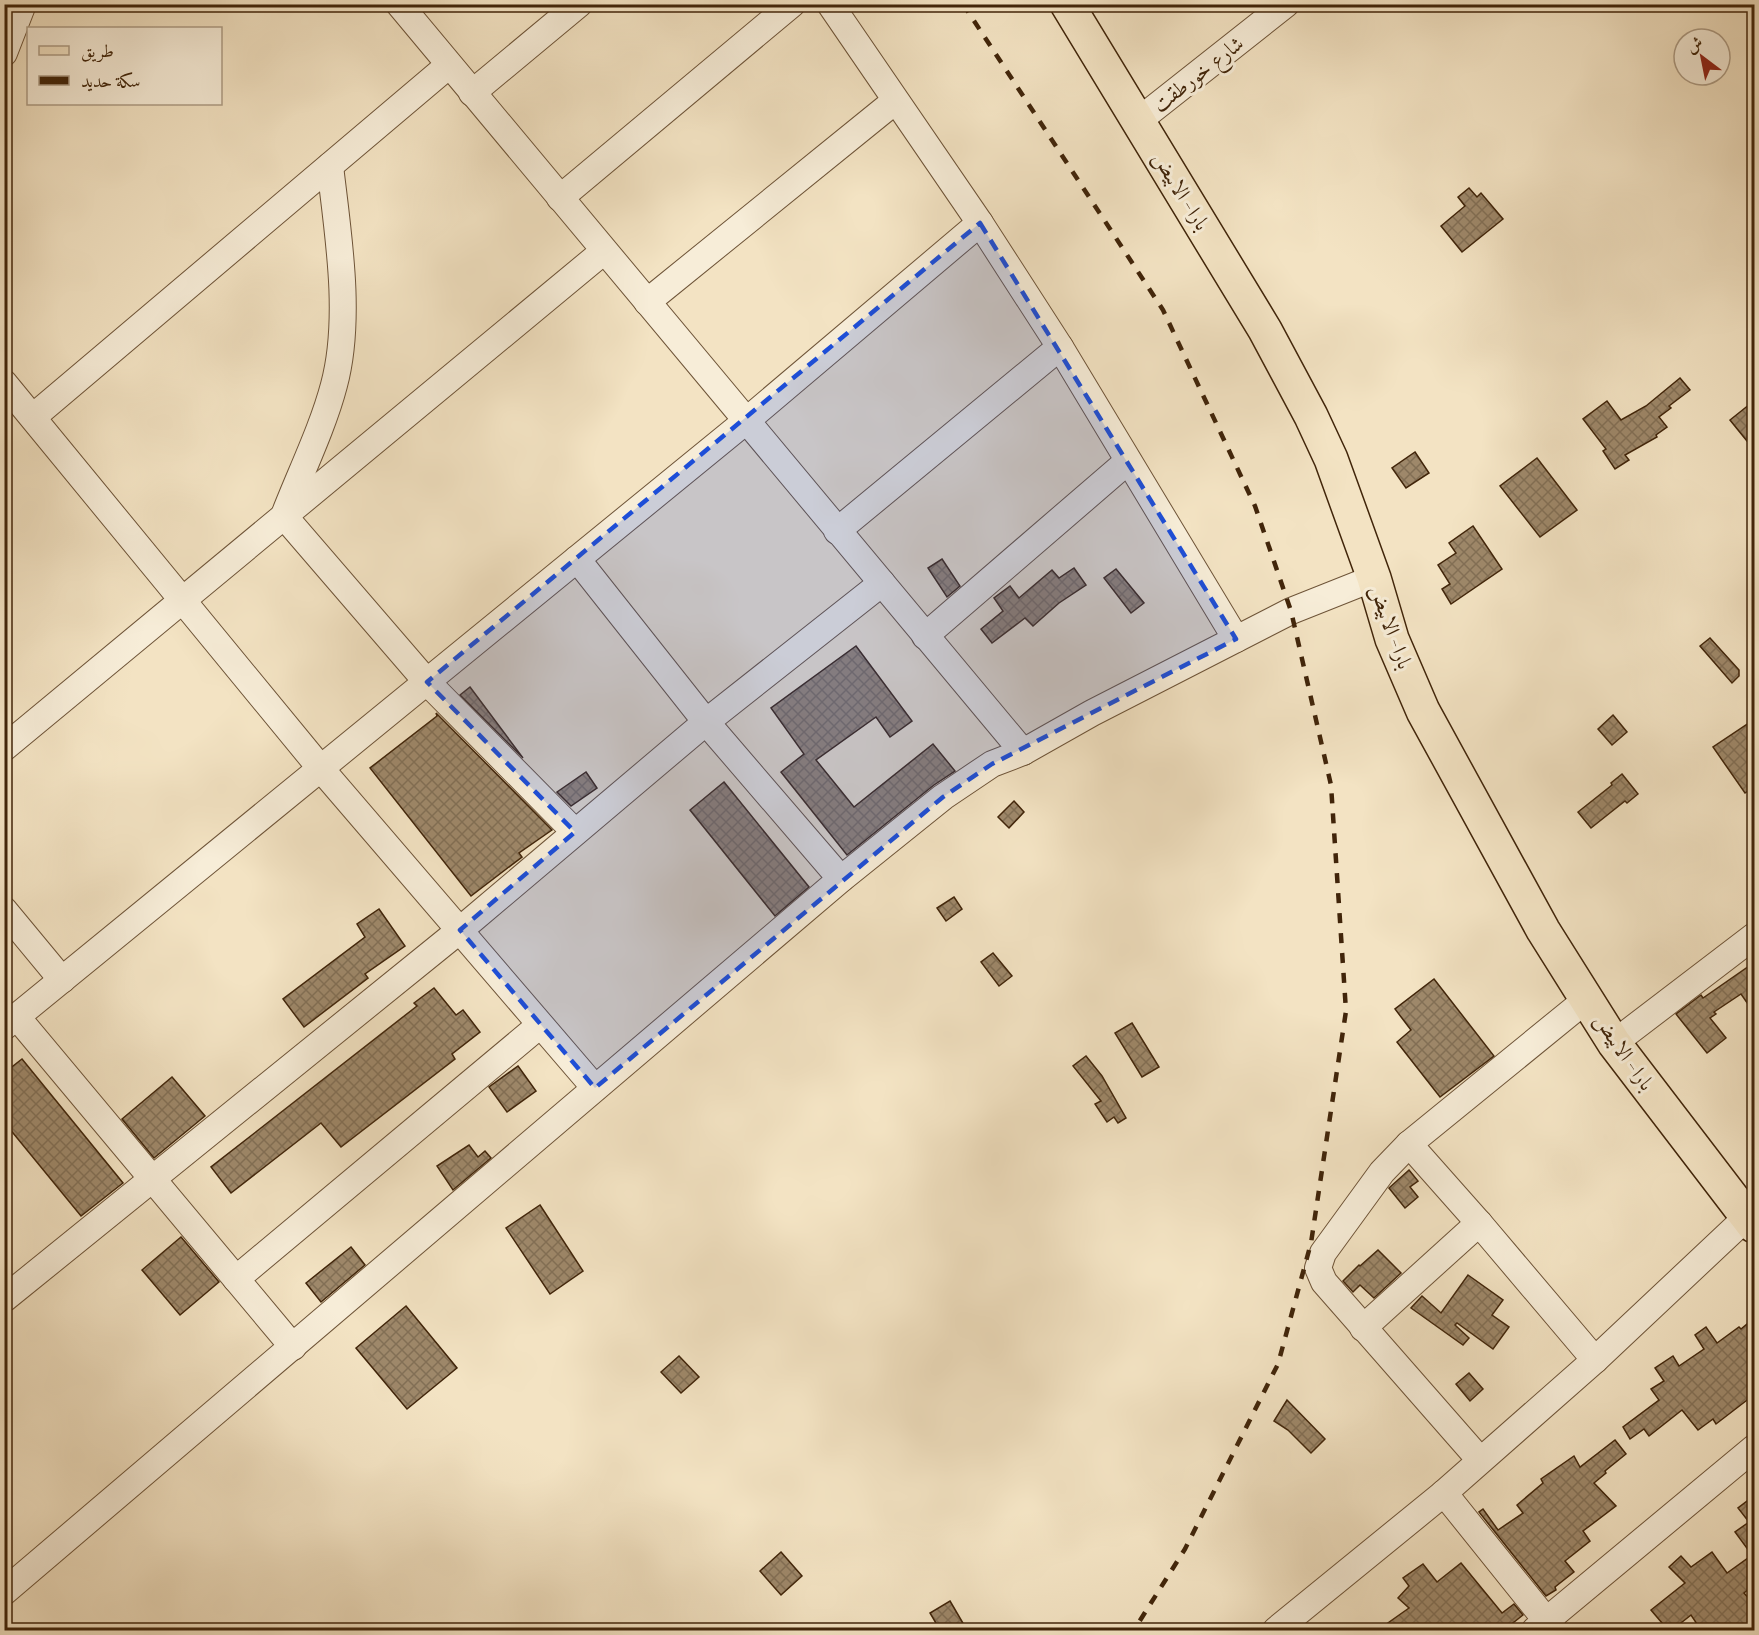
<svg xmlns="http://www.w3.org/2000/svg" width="1759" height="1635" font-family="'IM FELL French Canon',Amiri,serif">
	<defs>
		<pattern id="building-cross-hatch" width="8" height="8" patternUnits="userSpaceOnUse" patternTransform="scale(1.5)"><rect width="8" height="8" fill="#9e886a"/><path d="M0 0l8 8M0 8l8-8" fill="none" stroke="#826f55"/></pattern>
	</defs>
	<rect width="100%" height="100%" fill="#f3e3c3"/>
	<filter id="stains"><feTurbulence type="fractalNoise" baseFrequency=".00333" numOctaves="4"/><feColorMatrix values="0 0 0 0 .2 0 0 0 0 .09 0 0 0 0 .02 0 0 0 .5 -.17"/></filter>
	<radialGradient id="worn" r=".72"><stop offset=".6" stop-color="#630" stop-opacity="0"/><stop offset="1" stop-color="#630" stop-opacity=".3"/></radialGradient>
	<g fill="url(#building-cross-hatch)" stroke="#41250a" stroke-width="1.5">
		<path d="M1469,188L1477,197L1481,193L1503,219L1462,252L1441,226L1465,206L1458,197Z"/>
		<path d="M1680,378L1690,390L1669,406L1671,408L1659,417L1667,427L1656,435L1657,437L1625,455L1629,460L1615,469L1603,451L1606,449L1583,419L1607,401L1621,420L1646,406Z"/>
		<path d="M1755,400V451L1730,420Z"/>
		<path d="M1415,452L1429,473L1406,488L1392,468Z"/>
		<path d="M1537,458L1577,510L1540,537L1500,486Z"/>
		<path d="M1473,526L1502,569L1451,604L1442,589L1450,584L1438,565L1456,553L1449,543Z"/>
		<path d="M942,559L960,586L947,597L928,568Z"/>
		<path d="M1074,568L1086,585L1059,603L1033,626L1025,618L992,643L981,629L1003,611L994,598L1010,586L1019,598L1052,570L1059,578Z"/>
		<path d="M1116,569L1144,603L1131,613L1104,578Z"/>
		<path d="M1710,638L1739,670V676L1732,683L1700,646Z"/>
		<path d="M856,646L912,721L890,737L876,717L816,760L854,807L933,744L955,771L934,785L847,855L781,772L804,754L771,708Z"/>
		<path d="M470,687L523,758L460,695Z"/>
		<path d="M436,713L552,830L519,853L522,857L471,896L370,768L437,716Z"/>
		<path d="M1613,715L1627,732L1612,745L1598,729Z"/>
		<path d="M1755,719V786L1745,793L1713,747Z"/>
		<path d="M586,772L597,788L571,806L557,792Z"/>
		<path d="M1622,774L1638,794L1627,803L1625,801L1591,828L1578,812L1612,785L1611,783Z"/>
		<path d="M724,782L809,887L775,916L690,810Z"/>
		<path d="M1014,801L1024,812L1009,828L998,817Z"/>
		<path d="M954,897L962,909L946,921L937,908Z"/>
		<path d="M379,909L405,946L365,974L368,978L304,1027L283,999L365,937L357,924Z"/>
		<path d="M993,953L1012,976L999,986L981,962Z"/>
		<path d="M1755,962V1014L1741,994L1714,1012L1716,1014L1710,1018L1726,1038L1707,1053L1676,1014L1701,995L1703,998Z"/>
		<path d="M1434,979L1494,1056L1440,1097L1397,1042L1411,1030L1395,1009Z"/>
		<path d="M434,988L456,1015L463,1010L480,1032L452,1054L455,1059L341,1147L321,1123L231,1193L211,1167L417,1006L414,1003Z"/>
		<path d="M1132,1023L1159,1067L1142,1077L1115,1033Z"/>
		<path d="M1086,1056L1102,1076L1126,1118L1118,1123L1114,1117L1107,1122L1095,1104L1101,1101L1073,1066Z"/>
		<path d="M22,1059L123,1183L81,1216L4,1122V1073Z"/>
		<path d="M518,1066L536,1091L507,1112L489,1087Z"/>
		<path d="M172,1077L205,1116L154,1158L122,1119Z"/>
		<path d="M469,1145L478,1157L485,1151L491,1158L453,1190L437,1166Z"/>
		<path d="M1409,1170L1418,1181L1410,1187L1418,1197L1405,1208L1389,1188Z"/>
		<path d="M540,1205L583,1271L550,1294L506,1228Z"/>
		<path d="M181,1237L219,1282L180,1315L142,1270Z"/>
		<path d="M351,1247L365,1265L321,1302L306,1283Z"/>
		<path d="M1378,1250L1401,1273L1374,1298L1360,1285L1353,1292L1343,1281L1359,1265L1360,1266Z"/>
		<path d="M1468,1275L1503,1300L1492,1315L1509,1327L1493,1349L1457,1323L1455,1325L1469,1338L1463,1345L1411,1308L1422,1296L1441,1313Z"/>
		<path d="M406,1306L457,1368L407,1409L356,1348Z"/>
		<path d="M1747,1324L1755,1333V1394L1716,1424L1713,1419L1698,1430L1682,1410L1649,1436L1644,1429L1630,1439L1623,1427L1659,1400L1651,1389L1664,1381L1655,1368L1673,1356L1679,1366L1704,1349L1695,1335L1706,1327L1717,1343L1739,1327L1741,1329Z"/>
		<path d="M679,1356L699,1377L681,1393L661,1372Z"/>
		<path d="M1469,1373L1483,1389L1470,1401L1456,1384Z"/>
		<path d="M1287,1400L1325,1439L1311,1453L1288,1430L1274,1421Z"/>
		<path d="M1615,1440L1626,1454L1605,1471L1606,1473L1594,1483L1616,1506L1583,1531L1590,1541L1565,1561L1574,1572L1555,1587L1556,1590L1546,1596L1479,1512L1483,1509L1498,1530L1523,1513L1517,1505L1543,1483L1541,1479L1574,1456L1580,1467Z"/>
		<path d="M1755,1495V1584L1744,1593L1752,1602L1749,1604L1755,1612V1627L1749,1630H1701L1691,1615L1672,1630H1668L1651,1610L1685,1583L1669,1567L1681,1556L1691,1567L1712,1552L1727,1573L1752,1555L1735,1532L1749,1522L1738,1508Z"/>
		<path d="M781,1552L802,1576L781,1595L760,1571Z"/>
		<path d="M1461,1563L1502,1613L1514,1604L1523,1615L1504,1630H1378L1409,1608L1398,1598L1409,1586L1403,1578L1423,1564L1437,1582Z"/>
		<path d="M950,1601L967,1630H940L930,1613Z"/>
	</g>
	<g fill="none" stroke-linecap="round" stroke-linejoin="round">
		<defs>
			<g id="minor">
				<path d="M399,4L1023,752"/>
				<path d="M830,4L980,223L1060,347L1236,639"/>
				<path d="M4,53L23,4"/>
				<path d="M472,93L579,4"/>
				<path d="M1138,121L1286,4"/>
				<path d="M560,198L792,4"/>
				<path d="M647,302L895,101"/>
				<path d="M4,383L322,770L595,1088"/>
				<path d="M33,417L449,65"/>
				<path d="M285,513C301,472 323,427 334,385C352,318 338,234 330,166"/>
				<path d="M284,516L427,682L575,832"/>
				<path d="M837,531L1060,347"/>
				<path d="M577,559L706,722L841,879"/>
				<path d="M925,636L1128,461"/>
				<path d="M4,748L604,251"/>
				<path d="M4,910L62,980"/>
				<path d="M17,1017L293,1347"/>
				<path d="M4,1027L746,421L980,223"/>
				<path d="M1614,1043L1754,936"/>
				<path d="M1409,1144L1479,1223L1595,1360"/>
				<path d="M236,1279L540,1025"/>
				<path d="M4,1299L460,930L706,722L882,583"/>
				<path d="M1363,1328L1479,1223"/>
				<path d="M1480,1460L1324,1282L1318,1268L1323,1253L1382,1172L1409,1144L1587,999"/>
				<path d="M1444,1493L1554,1630"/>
				<path d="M4,1592L841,879L943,797L992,764L1023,752L1092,713L1291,611L1374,578"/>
				<path d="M1276,1630L1444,1493L1595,1360L1747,1217"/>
				<path d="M1535,1630L1754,1448"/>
			</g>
			<path id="major" d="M1067,4L1265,330L1311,416L1331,459L1374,578L1392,639L1423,711L1543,930L1614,1043L1754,1226"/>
		</defs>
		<use href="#minor" stroke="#6e5438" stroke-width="28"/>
		<use href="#major" stroke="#41250a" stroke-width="36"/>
		<use href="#minor" stroke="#f7edd8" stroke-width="26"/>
		<use href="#major" stroke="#f3e3c3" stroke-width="33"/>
		<path stroke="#41250a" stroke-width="4.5" stroke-dasharray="10 10" stroke-linecap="butt" d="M963,4L1163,310L1255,506L1291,611L1331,785L1346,1011L1311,1243L1278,1364L1185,1549L1134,1630"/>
	</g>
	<path fill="#1d4ed8" fill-opacity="0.2" stroke="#1d4ed8" stroke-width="4.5" stroke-dasharray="12 8" stroke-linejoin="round" d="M980,223L1236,639L992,764L943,797L595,1088L460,930L575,832L427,682Z"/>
	<g text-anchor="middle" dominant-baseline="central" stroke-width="6" stroke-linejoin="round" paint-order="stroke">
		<g font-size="21" fill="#41250a" stroke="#f7edd8">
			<text transform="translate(1198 74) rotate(-38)">شارع خورطقت</text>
			<text transform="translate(1181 191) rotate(58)">بارا - الابيض</text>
			<text transform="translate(1391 627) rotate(70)">بارا - الابيض</text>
			<text transform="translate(1624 1052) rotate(55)">بارا - الابيض</text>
		</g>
	</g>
	<rect width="1759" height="1635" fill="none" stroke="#f3e3c3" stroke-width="24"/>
	<rect x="6" y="6" width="1747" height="1623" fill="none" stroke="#41250a" stroke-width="3"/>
	<rect x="12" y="12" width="1735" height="1611" fill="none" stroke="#41250a" stroke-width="1.5"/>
	<rect x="27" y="27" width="195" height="78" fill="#f7edd8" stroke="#ae9d86" stroke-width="1.5"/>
	<rect x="39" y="46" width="30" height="9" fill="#f3e3c3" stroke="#ae9d86" stroke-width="1.5"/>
	<text x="81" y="57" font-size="18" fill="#41250a">طريق</text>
	<rect x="39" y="76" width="30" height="9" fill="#41250a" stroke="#ae9d86" stroke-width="1.5"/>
	<text x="81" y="87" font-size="18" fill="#41250a">سكة حديد</text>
	<g transform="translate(1702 57) rotate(328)"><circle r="28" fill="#f7edd8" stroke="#ae9d86" stroke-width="1.5"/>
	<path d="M0-4.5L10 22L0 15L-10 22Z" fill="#8f2418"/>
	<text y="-9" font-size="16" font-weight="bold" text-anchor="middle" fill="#41250a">ش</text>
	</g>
	<rect width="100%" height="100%" filter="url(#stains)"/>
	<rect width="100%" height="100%" fill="url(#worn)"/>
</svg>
